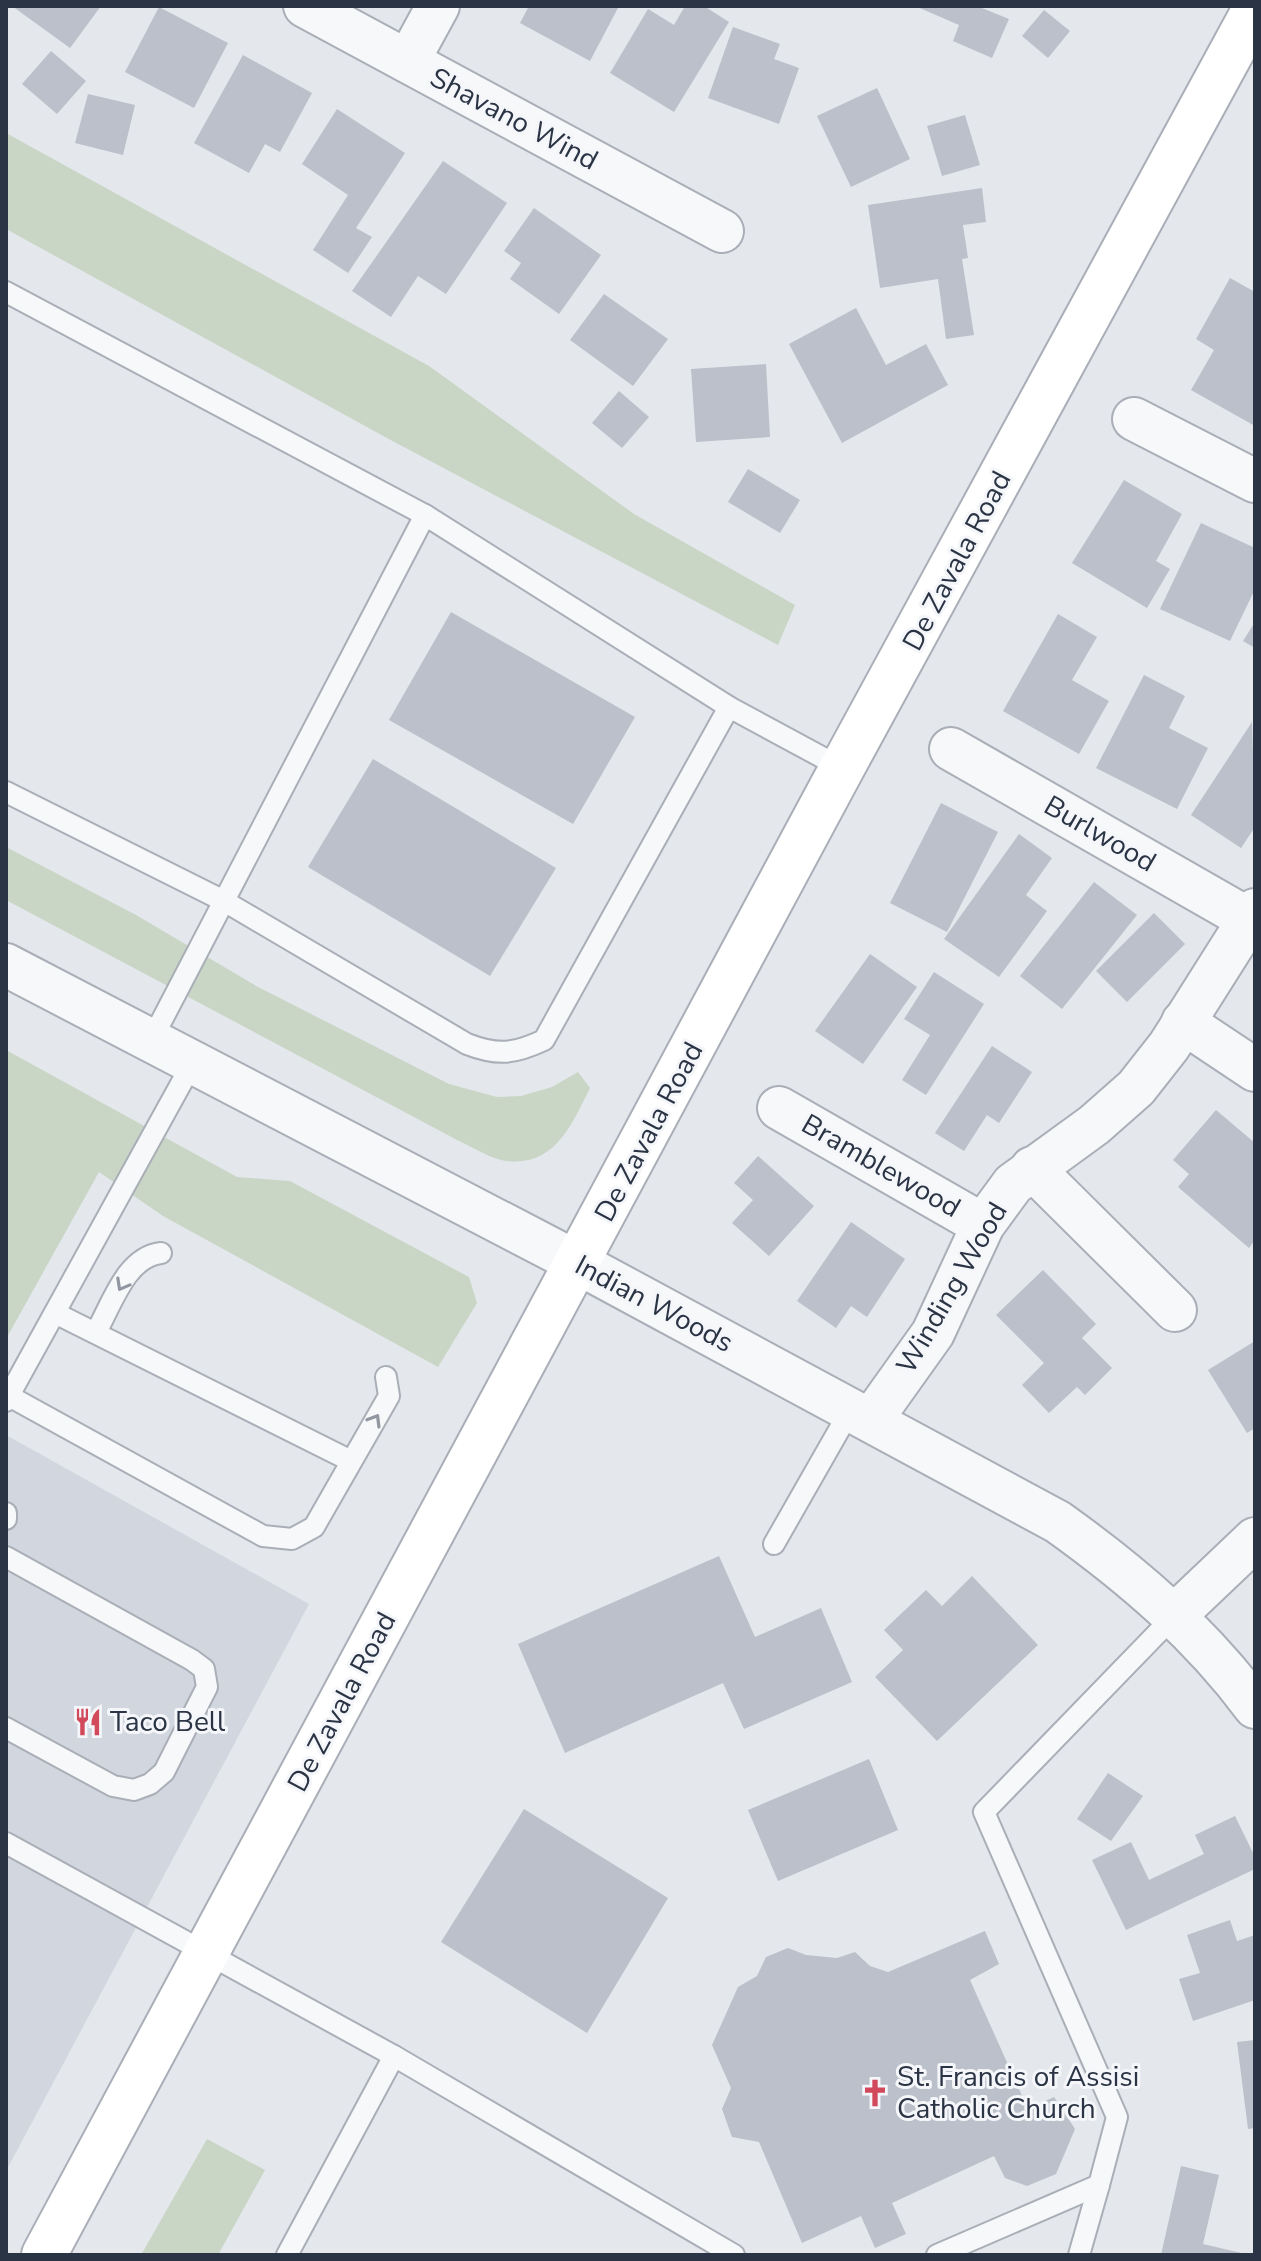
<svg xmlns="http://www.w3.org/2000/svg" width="1261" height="2261" font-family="'Nunito Sans',sans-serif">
	<rect width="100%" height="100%" fill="#e4e7ec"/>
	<path fill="#d2d6de" d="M6,1435L309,1604L6,2171Z"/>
	<g fill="#c9d6c5">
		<path d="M6,133L429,366L634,514L795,605L778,645L385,437L6,229Z"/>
		<path d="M6,847L136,915L258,987L449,1084L497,1097L521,1096L552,1087L578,1072L590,1088C572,1124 555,1167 506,1161C491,1159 473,1147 459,1141L6,900Z"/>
		<path d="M6,1050L237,1177L290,1181L469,1277L477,1303L438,1367L163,1216L99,1172L6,1339Z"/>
		<path d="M207,2139L265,2170L218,2255H141Z"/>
	</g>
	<g fill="#bbc0ca">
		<path d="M12,6H101L70,48Z"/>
		<path d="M529,6H619L590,61L520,23Z"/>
		<path d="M685,6H704L729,22L674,112L610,73L648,9L674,25Z"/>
		<path d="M915,6H977L1009,19L992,58L953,41L959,25Z"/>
		<path d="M159,7L228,43L194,108L125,72Z"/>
		<path d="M1044,10L1070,31L1048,58L1022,36Z"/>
		<path d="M733,27L780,44L774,59L799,68L779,124L708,98Z"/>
		<path d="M51,51L86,81L57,114L22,84Z"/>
		<path d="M243,55L312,93L280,152L265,144L249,173L194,143Z"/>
		<path d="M877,88L910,159L851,187L817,116Z"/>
		<path d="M88,94L135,105L123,155L75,143Z"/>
		<path d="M337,109L405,153L356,228L372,237L348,273L313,250L348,195L302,164Z"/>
		<path d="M965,115L980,165L942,176L927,126Z"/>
		<path d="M443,161L507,203L446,294L418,276L391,317L352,291Z"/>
		<path d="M982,188L986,222L963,225L968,258L962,259L974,335L946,339L938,279L880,288L868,205Z"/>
		<path d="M534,208L601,255L559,314L510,279L521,263L504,251Z"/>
		<path d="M1230,278L1255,292V426L1191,390L1214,350L1196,339Z"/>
		<path d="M604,294L668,339L633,386L570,340Z"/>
		<path d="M856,308L886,365L926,344L948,385L842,443L789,344Z"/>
		<path d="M766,364L770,437L696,442L691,369Z"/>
		<path d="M619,391L649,417L622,448L592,423Z"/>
		<path d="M748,469L800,500L780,533L728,502Z"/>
		<path d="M1124,480L1182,514L1156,561L1170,569L1147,608L1072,563Z"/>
		<path d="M1201,523L1255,548V589L1230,641L1160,609Z"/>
		<path d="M451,612L635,717L573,824L389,720Z"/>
		<path d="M1058,614L1097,637L1072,680L1109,701L1079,754L1003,711Z"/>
		<path d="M1255,622V648L1243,641Z"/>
		<path d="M1144,675L1185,696L1169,728L1208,748L1177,809L1096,768Z"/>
		<path d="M1252,722L1255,827L1241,848L1191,815Z"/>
		<path d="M373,759L556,868L490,976L308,867Z"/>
		<path d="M941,803L998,832L947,932L890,903Z"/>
		<path d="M1019,834L1052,858L1026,895L1047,911L999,977L944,939Z"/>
		<path d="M1094,882L1137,915L1062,1009L1020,976Z"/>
		<path d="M1154,913L1185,944L1127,1002L1096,971Z"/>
		<path d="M870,954L917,987L863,1064L815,1031Z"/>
		<path d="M934,972L984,1004L926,1095L902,1080L930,1035L904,1019Z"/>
		<path d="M992,1046L1032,1072L999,1123L987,1115L964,1151L935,1133Z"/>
		<path d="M1216,1110L1255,1143V1240L1249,1248L1178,1187L1189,1174L1173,1160Z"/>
		<path d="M758,1156L814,1206L769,1256L732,1223L753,1200L734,1183Z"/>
		<path d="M851,1222L905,1259L867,1317L851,1306L836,1328L797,1301Z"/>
		<path d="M1043,1270L1096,1324L1082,1338L1112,1368L1085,1395L1077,1387L1049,1413L1022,1385L1044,1363L996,1315Z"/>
		<path d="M1255,1341V1428L1247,1433L1208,1370Z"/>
		<path d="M719,1556L755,1637L821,1608L852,1682L744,1729L723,1683L565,1753L518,1644Z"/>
		<path d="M972,1576L1038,1645L937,1741L875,1677L903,1650L884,1630L926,1590L942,1606Z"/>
		<path d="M869,1759L898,1830L778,1881L748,1810Z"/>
		<path d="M1108,1773L1143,1796L1111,1841L1077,1819Z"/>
		<path d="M524,1809L668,1898L587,2033L441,1942Z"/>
		<path d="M1235,1816L1255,1857V1869L1126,1930L1092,1860L1131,1842L1149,1880L1204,1854L1195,1835Z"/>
		<path d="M1230,1920L1237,1941L1255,1935V2000L1193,2021L1179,1979L1200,1973L1187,1935Z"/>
		<path d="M985,1931L999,1964L970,1980L1028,2109L1054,2097L1075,2129L1056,2174L1027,2186L1005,2178L994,2156L892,2203L906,2234L875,2248L861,2216L802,2243L759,2142L732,2137L722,2109L731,2088L712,2045L738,1987L757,1976L766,1957L788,1948L806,1955L837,1958L855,1952L870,1966L888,1972Z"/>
		<path d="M1255,2040V2128L1248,2129L1237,2042Z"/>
		<path d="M1181,2166L1219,2175L1203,2244L1250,2255H1161Z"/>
	</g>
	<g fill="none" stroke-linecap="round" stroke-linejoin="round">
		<defs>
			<g id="service">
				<path d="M6,292L425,515"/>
				<path d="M6,792L224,901L467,1044C498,1056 514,1054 544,1040L729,707"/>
				<path d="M151,1041L425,515L729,707L842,768"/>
				<path d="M55,1313L351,1461"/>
				<path d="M96,1332C112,1304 126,1257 161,1253"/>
				<path d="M9,1396L263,1536L292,1539L314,1527L389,1396L386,1377"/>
				<path d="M6,1401L193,1062"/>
				<path d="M6,1513V1519"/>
				<path d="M774,1544L851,1409"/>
				<path d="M6,1557L192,1660L204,1669L207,1687L164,1772L150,1784L134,1790L113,1786L6,1728"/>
				<path d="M6,1843L394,2056"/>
				<path d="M287,2255L394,2056L734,2255"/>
				<path d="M937,2255L1099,2185L1117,2117L984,1812L1175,1615"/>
				<path d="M1079,2255L1099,2185"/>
			</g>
			<g id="minor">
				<path d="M305,6L722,231"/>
				<path d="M408,61L438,6"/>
				<path d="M1134,419L1255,481"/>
				<path d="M951,749L1248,919"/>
				<path d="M6,965L578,1263L1058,1522C1132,1575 1200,1633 1255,1707"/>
				<path d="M1183,1022L1255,1070"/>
				<path d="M779,1108L983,1225"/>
				<path d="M1032,1168L1175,1310"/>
				<path d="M871,1420L933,1333L983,1225L1013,1184L1094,1125L1136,1088L1169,1046L1255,910"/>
				<path d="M1175,1615L1255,1539"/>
			</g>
			<path id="secondary" d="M44,2255L842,768L1255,9"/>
		</defs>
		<use href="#service" stroke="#a9aeb7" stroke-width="24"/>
		<use href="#minor" stroke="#a9aeb7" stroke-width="46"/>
		<use href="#secondary" stroke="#a9aeb7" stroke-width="48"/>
		<use href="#service" stroke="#f7f8fa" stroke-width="20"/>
		<use href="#minor" stroke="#f7f8fa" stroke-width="42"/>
		<use href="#secondary" stroke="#fff" stroke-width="44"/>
	</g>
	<defs><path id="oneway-chevron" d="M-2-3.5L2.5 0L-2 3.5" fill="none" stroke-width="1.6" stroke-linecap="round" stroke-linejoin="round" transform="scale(2)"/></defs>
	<g stroke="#9196a0">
		<use href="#oneway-chevron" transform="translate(122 1285) rotate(119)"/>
		<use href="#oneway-chevron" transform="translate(375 1420) rotate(-59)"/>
	</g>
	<defs>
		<symbol id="restaurant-bare" viewBox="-9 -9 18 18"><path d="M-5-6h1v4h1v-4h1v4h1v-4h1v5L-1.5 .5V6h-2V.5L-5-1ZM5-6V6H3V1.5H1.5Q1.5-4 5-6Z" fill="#d1495b" stroke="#f4f6f9" stroke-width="2.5" paint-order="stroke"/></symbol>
		<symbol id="church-bare" viewBox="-9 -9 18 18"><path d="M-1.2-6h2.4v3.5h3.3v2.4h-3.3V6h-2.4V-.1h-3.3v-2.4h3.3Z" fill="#d1495b" stroke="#f4f6f9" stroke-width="2.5" paint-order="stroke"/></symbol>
	</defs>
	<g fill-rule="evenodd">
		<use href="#restaurant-bare" x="68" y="1702" width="40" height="40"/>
		<use href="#church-bare" x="855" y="2073" width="40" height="40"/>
	</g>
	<g text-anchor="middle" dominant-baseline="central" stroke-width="6" stroke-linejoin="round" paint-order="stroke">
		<g font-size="28" fill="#2b3445" stroke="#f4f6f9">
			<text transform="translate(514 119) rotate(28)">Shavano Wind</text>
			<text transform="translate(957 561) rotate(-62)">De Zavala Road</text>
			<text transform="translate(1100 834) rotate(30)">Burlwood</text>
			<text transform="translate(649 1132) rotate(-62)">De Zavala Road</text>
			<text transform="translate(881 1166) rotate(30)">Bramblewood</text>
			<text transform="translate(952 1288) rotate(-60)">Winding Wood</text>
			<text transform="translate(654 1304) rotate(28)">Indian Woods</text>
			<text transform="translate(342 1702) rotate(-62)">De Zavala Road</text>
		</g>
		<g font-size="28" fill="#2b3445" stroke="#f4f6f9" text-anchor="start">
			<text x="110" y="1722">Taco Bell</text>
			<text x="897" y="2077">St. Francis of Assisi<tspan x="897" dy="32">Catholic Church</tspan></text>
		</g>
	</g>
	<rect width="1261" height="2261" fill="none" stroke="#2b3445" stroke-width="16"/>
</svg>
